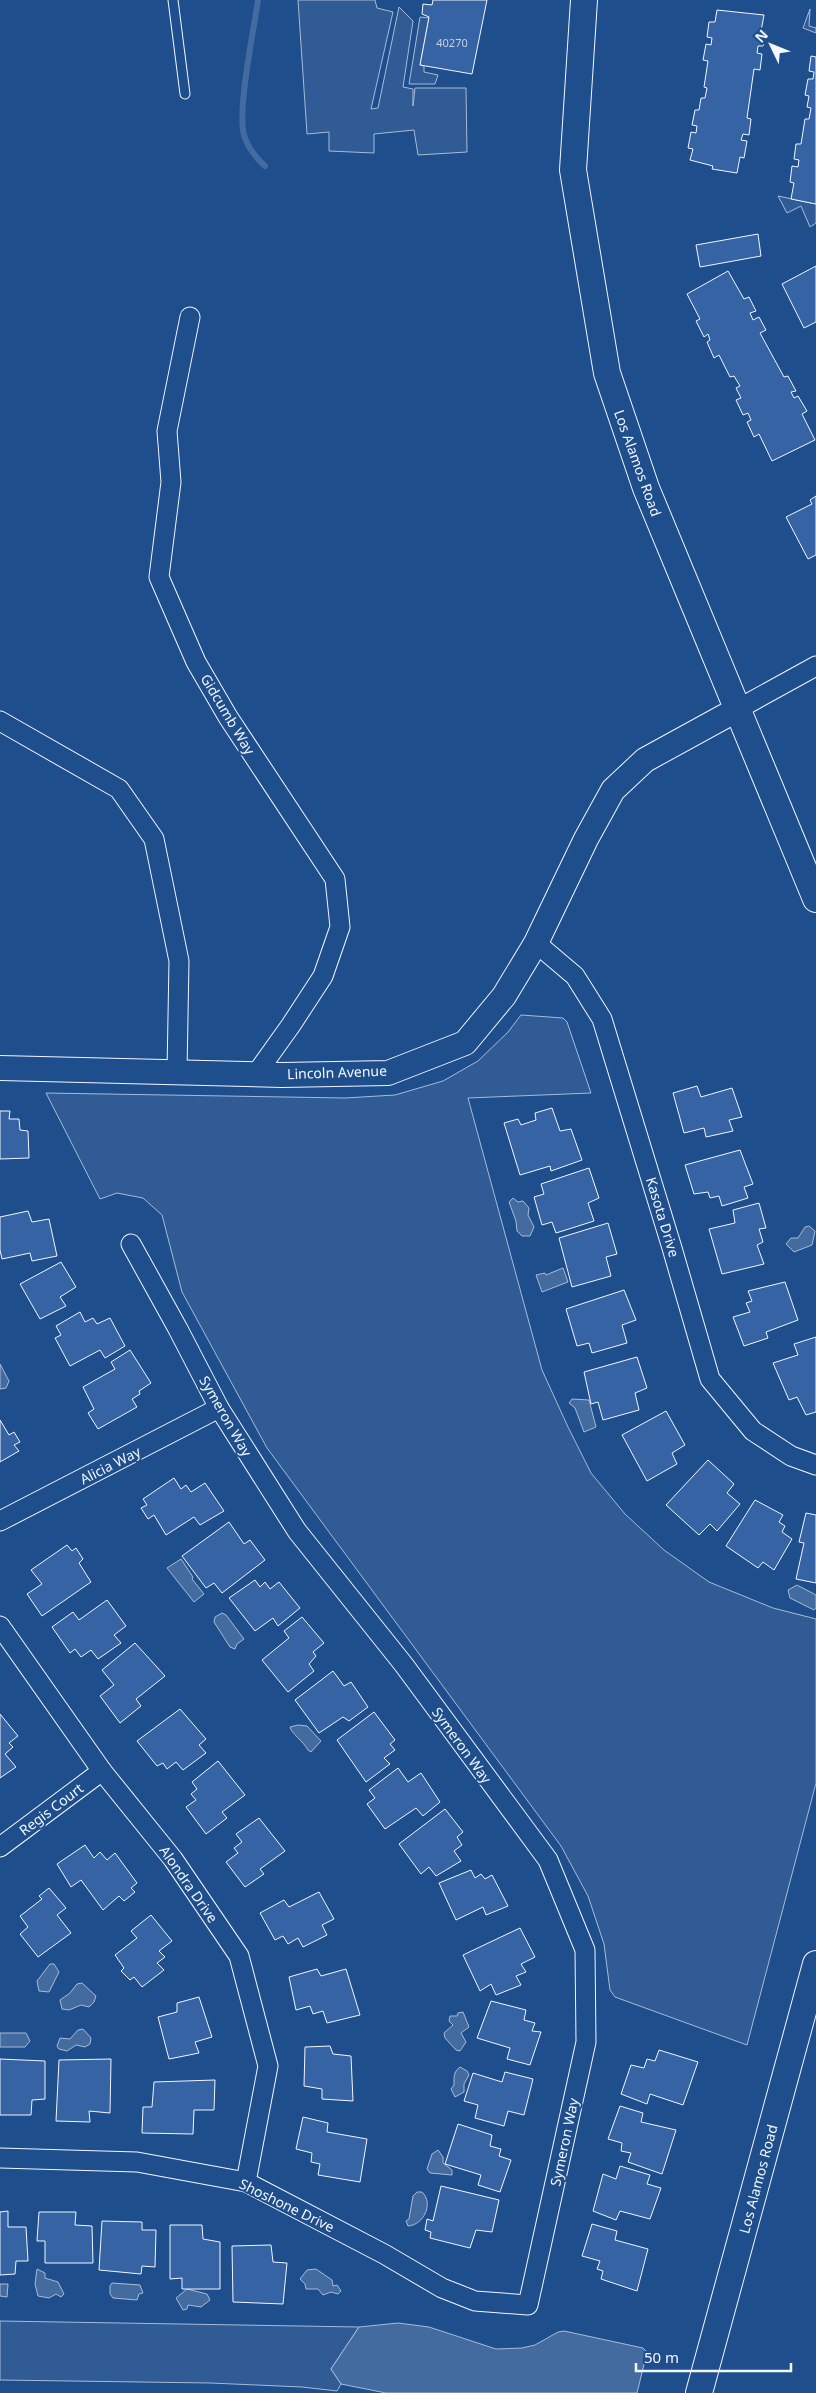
<svg xmlns="http://www.w3.org/2000/svg" width="816" height="2393" font-family="'Noto Sans',sans-serif">
	<rect width="100%" height="100%" fill="#1f4e8c"/>
	<g fill="#305b95" stroke="#a8bbd7">
		<path d="M298,0H375L377,8L393,12L371,109L378,108L399,7L413,21L403,87L413,89V106L415,88H466L467,152L418,155L414,130L374,134V153L329,151V132L307,134Z"/>
		<path d="M810,9L809,26L816,28V33L803,28Z"/>
		<path d="M420,17L429,18L420,65L424,66V72L438,75L435,84H409Z"/>
		<path d="M778,196L816,204V223L810,227L801,206L787,213Z"/>
		<path d="M521,1015L563,1018L567,1022L591,1093L468,1098L542,1370L568,1427L591,1473L625,1514L664,1550L709,1582L773,1608L816,1619V1783L747,2045L615,1997L610,1990L604,1944L588,1896L561,1846L267,1448L182,1292L162,1215L143,1198L117,1193L100,1199L46,1093L345,1098L395,1095L443,1081L478,1061L508,1032Z"/>
		<path d="M0,2321L359,2327L331,2369L341,2384L337,2391L302,2387L210,2383L0,2380Z"/>
	</g>
	<g fill="#446ba0" stroke="#a8bbd7">
		<path d="M513,1198L518,1202L523,1201L529,1208L528,1215L534,1227L530,1236H522L517,1231L516,1221L509,1202Z"/>
		<path d="M809,1226L815,1231L812,1245L794,1252L786,1244L791,1238H798L805,1227Z"/>
		<path d="M563,1268L568,1282L542,1292L536,1275L545,1273L546,1275Z"/>
		<path d="M0,1364L9,1381L6,1388L0,1389Z"/>
		<path d="M572,1399L589,1400L596,1427L584,1432L575,1408L569,1403Z"/>
		<path d="M181,1559L193,1577L192,1579L204,1594L194,1602L167,1568Z"/>
		<path d="M797,1585L816,1595V1608L814,1610L790,1598L788,1590Z"/>
		<path d="M222,1613L226,1615L244,1639L237,1644L235,1649L230,1647L214,1622L215,1617Z"/>
		<path d="M298,1725L307,1726L321,1741L311,1752L308,1750C303,1741 291,1733 290,1727Z"/>
		<path d="M50,1964H54L59,1972L49,1992L39,1991L37,1981Z"/>
		<path d="M82,1983L96,1996L94,2002L89,2007L81,2005L69,2010L62,2009L60,2000L70,1993L77,1984Z"/>
		<path d="M463,2012L469,2027L461,2033L466,2042L460,2051L456,2050L445,2038L444,2033L453,2025L449,2021L450,2016H457L458,2013Z"/>
		<path d="M83,2029L91,2038L90,2044L85,2047L76,2045L67,2051L59,2049L57,2046L60,2038L70,2039L78,2030Z"/>
		<path d="M0,2033H26L30,2041L25,2047H0Z"/>
		<path d="M460,2067L467,2071L469,2075L464,2084V2092L455,2097L451,2089L454,2085C454,2078 453,2072 460,2067Z"/>
		<path d="M438,2150L443,2157V2163L452,2170V2175L430,2173L427,2169L432,2154Z"/>
		<path d="M417,2192H422C434,2203 424,2225 408,2226L406,2221L409,2219L413,2196Z"/>
		<path d="M37,2269L45,2273V2278L58,2282L64,2294L61,2297L56,2294L49,2298L38,2296L35,2284Z"/>
		<path d="M316,2269L332,2280L333,2286L337,2285L341,2291L338,2294L331,2292L323,2295L318,2289H306L305,2284L300,2279L307,2270Z"/>
		<path d="M112,2283L140,2285L143,2293L139,2294L137,2300L113,2298L110,2294V2286Z"/>
		<path d="M0,2284H8L7,2297L0,2296Z"/>
		<path d="M187,2289L207,2294L210,2300L201,2307L188,2305L187,2309L183,2310L176,2298Z"/>
		<path d="M398,2323L429,2327L496,2349L522,2348L535,2345L558,2332L564,2331L643,2348L647,2352L637,2393H386L341,2384L331,2369L359,2327Z"/>
	</g>
	<g fill="none" stroke-linecap="round" stroke-linejoin="round">
		<path stroke="#446ba0" stroke-width="6" d="M258,0C254,29 237,110 244,135C248,148 255,157 265,166"/>
	</g>
	<g fill="#3563a3" stroke="#f2f6ff">
		<path d="M433,0H487L472,74L420,65L429,17L422,14L423,4L432,5Z"/>
		<path d="M717,10L764,15L761,31L766,32L763,46H758L757,53L762,54L760,70L754,69L747,118L751,119L749,135L743,134L741,140L747,141L744,158L740,157L737,173L712,169L713,166L690,160L693,149L688,148L691,132L696,133L697,126L692,125L695,110H699L701,98H705L707,88L704,87L708,61L703,60L706,44L711,45L712,38L707,37L709,22H715Z"/>
		<path d="M811,56L816,57V204L791,199L794,183L790,182L792,166L798,167L799,160L794,159L796,144H801L805,119H809L811,108L807,107L809,96L805,95L808,79H813L814,72L809,71Z"/>
		<path d="M758,234L761,256L700,267L696,245Z"/>
		<path d="M816,266V322L804,328L782,284Z"/>
		<path d="M728,271L744,299L749,297L756,311L750,313L753,320L759,317L766,330L760,333L784,377L788,376L796,391L791,392L794,398L798,396L807,411L802,414L815,440L772,461L759,434L754,437L747,422L751,420L748,413L743,415L736,400L741,398L736,388L740,386L734,376L730,377L719,355L714,358L707,342L710,340L708,334L704,337L696,321L700,319L687,294Z"/>
		<path d="M816,496V555L808,559L786,517L812,504L810,500Z"/>
		<path d="M697,1086L701,1097L732,1088L742,1117L729,1120L733,1131L706,1137L704,1128L684,1133L673,1093Z"/>
		<path d="M552,1108L560,1131L571,1129L582,1160L551,1171L550,1166L520,1175L504,1123L518,1119L521,1125L536,1120L535,1113Z"/>
		<path d="M0,1111H10L9,1119H19L20,1130L28,1131L29,1158L0,1159Z"/>
		<path d="M740,1150L753,1184L744,1187L748,1198L722,1206L719,1196L710,1198L708,1192L694,1194L685,1165Z"/>
		<path d="M589,1168L599,1198L588,1203L594,1221L556,1233L552,1222L542,1225L534,1197L544,1194L541,1184Z"/>
		<path d="M759,1203L766,1228L759,1229L763,1242L757,1245L764,1264L722,1274L709,1229L735,1223L733,1210Z"/>
		<path d="M28,1211L32,1222L49,1219L57,1256L32,1261L30,1253L2,1259L0,1250V1217Z"/>
		<path d="M608,1223L617,1254L606,1257L611,1276L572,1287L559,1238Z"/>
		<path d="M61,1262L76,1287L60,1297L66,1306L40,1319L20,1284Z"/>
		<path d="M785,1282L798,1320L766,1332L768,1338L744,1346L733,1317L750,1312L746,1303L752,1301L748,1291Z"/>
		<path d="M624,1290L636,1320L622,1325L627,1343L592,1353L589,1343L577,1346L566,1309Z"/>
		<path d="M80,1312L85,1322L93,1318L97,1324L110,1318L125,1346L105,1358L100,1350L70,1366L55,1338L61,1335L56,1326Z"/>
		<path d="M816,1337V1412L806,1415L797,1397L789,1400L773,1363L798,1355L794,1344Z"/>
		<path d="M130,1350L151,1383L139,1391L140,1394L132,1399L137,1407L98,1429L88,1413L94,1409L83,1387L115,1369L111,1362Z"/>
		<path d="M637,1357L647,1388L635,1393L639,1410L603,1420L598,1402L591,1404L584,1372Z"/>
		<path d="M666,1411L685,1445L672,1453L677,1464L647,1481L622,1435Z"/>
		<path d="M0,1420L9,1435L14,1432L20,1442L14,1445L19,1451L0,1462Z"/>
		<path d="M708,1460L734,1484L727,1493L740,1504L717,1531L710,1524L699,1535L666,1505Z"/>
		<path d="M174,1478L181,1489L186,1485L191,1492L205,1483L224,1511L200,1525L194,1517L166,1535L154,1515L148,1519L141,1508L147,1505L143,1499Z"/>
		<path d="M755,1500L783,1515L779,1522L785,1526L782,1532L792,1539L774,1570L763,1562L758,1568L726,1546Z"/>
		<path d="M806,1513L816,1515V1583L796,1579L804,1543L799,1542Z"/>
		<path d="M229,1522L244,1544L250,1540L265,1560L222,1593L214,1583L206,1588L182,1556Z"/>
		<path d="M67,1545L72,1551L76,1548L83,1559L79,1563L91,1582L42,1616L27,1594L42,1584L31,1570Z"/>
		<path d="M255,1580L260,1587L265,1582L270,1589L279,1582L300,1608L278,1626L273,1618L255,1631L229,1598Z"/>
		<path d="M107,1600L126,1626L114,1635L121,1643L98,1659L91,1650L81,1657L75,1649L70,1653L52,1627L73,1612L79,1620Z"/>
		<path d="M302,1617L324,1643L313,1652L316,1656L309,1664L314,1671L288,1692L262,1660L289,1638L284,1631Z"/>
		<path d="M135,1643L165,1676L136,1699L141,1706L120,1723L100,1696L114,1685L102,1670Z"/>
		<path d="M333,1671L344,1686L351,1682L368,1707L349,1721L343,1717L319,1733L295,1700Z"/>
		<path d="M180,1709L206,1739L199,1745L206,1753L183,1770L176,1762L167,1769L163,1763L157,1766L137,1741Z"/>
		<path d="M374,1712L395,1740L390,1744L395,1750L384,1758L390,1764L366,1782L337,1740Z"/>
		<path d="M0,1714L18,1736L9,1743L13,1747L5,1754L16,1767L0,1778Z"/>
		<path d="M218,1761L245,1795L222,1812L227,1818L206,1834L186,1807L196,1800L191,1794L197,1789L192,1782Z"/>
		<path d="M398,1768L408,1782L421,1773L440,1802L423,1816L416,1808L385,1829L367,1804L375,1798L369,1790Z"/>
		<path d="M445,1809L463,1832L457,1837L462,1845L454,1851L461,1861L436,1876L429,1867L421,1874L399,1844Z"/>
		<path d="M259,1818L285,1851L260,1869L264,1874L245,1887L226,1862L238,1853L234,1848L242,1842L236,1834Z"/>
		<path d="M85,1845L94,1858L100,1852L107,1860L115,1853L137,1883L131,1888L135,1892L124,1901L119,1896L103,1910L81,1880L71,1887L57,1864Z"/>
		<path d="M471,1870L475,1878L481,1874L485,1879L492,1875L508,1906L486,1915L483,1907L456,1920L439,1883Z"/>
		<path d="M49,1888L66,1908L57,1915L71,1933L38,1957L20,1934L28,1927L20,1916L42,1899L39,1896Z"/>
		<path d="M319,1892L334,1919L322,1925L327,1935L303,1947L298,1938L288,1944L283,1936L275,1940L260,1913L284,1900L289,1907Z"/>
		<path d="M151,1915L172,1941L159,1951L165,1957L157,1963L164,1970L142,1987L134,1977L130,1980L121,1971L124,1968L115,1955L137,1938L131,1931Z"/>
		<path d="M520,1928L535,1957L521,1964L526,1972L516,1976L521,1985L496,1995L491,1984L480,1991L463,1955Z"/>
		<path d="M317,1969L321,1976L346,1969L360,2015L327,2023L323,2011L313,2014L310,2006L296,2010L289,1977Z"/>
		<path d="M199,1997L212,2037L195,2042L199,2053L169,2059L158,2017L177,2012V2003Z"/>
		<path d="M491,2001L526,2010L524,2020L535,2023L532,2031L541,2032L530,2065L507,2059L510,2048L477,2038Z"/>
		<path d="M330,2046L333,2054L351,2056L353,2101L322,2099V2089L304,2086L305,2047Z"/>
		<path d="M659,2050L698,2062L683,2105L650,2094L647,2104L621,2094L631,2065L644,2068L647,2059L655,2061Z"/>
		<path d="M0,2059L45,2061V2099L32,2100L31,2115H0Z"/>
		<path d="M111,2059L110,2113L89,2111L90,2122L56,2121L59,2060Z"/>
		<path d="M505,2072L533,2079L524,2115L508,2111L504,2126L475,2118L478,2105L464,2101L473,2073L502,2082Z"/>
		<path d="M215,2080L214,2110H194L193,2134L142,2133L143,2107H152L154,2082Z"/>
		<path d="M620,2106L643,2113L641,2122L676,2130L662,2174L628,2162L631,2153L621,2151L622,2143L608,2139Z"/>
		<path d="M303,2117L328,2123L327,2132L367,2139L360,2182L318,2175L320,2164L311,2162L312,2153L296,2149Z"/>
		<path d="M458,2124L492,2135L490,2146L501,2149L499,2156L511,2160L500,2192L478,2185L481,2175L445,2164Z"/>
		<path d="M620,2166L650,2175L647,2184L661,2188L650,2219L620,2211L616,2220L593,2211L603,2174L616,2179Z"/>
		<path d="M441,2186L499,2200L492,2232L476,2230L470,2248L430,2238L431,2232L425,2230L427,2219L433,2221Z"/>
		<path d="M8,2211V2227H26L28,2261H16L15,2274L0,2275V2212Z"/>
		<path d="M39,2212H76L75,2225L92,2226L93,2263H45V2241H37Z"/>
		<path d="M102,2221L142,2222V2230H156L155,2267L142,2266L141,2274L99,2270Z"/>
		<path d="M592,2224L617,2231L615,2240L648,2249L637,2291L601,2279L603,2271L597,2269L600,2261L582,2256Z"/>
		<path d="M170,2225H202L203,2239L220,2242V2289H182V2278L170,2279Z"/>
		<path d="M271,2245L273,2262L287,2263L283,2304L233,2302L232,2246Z"/>
	</g>
	<g fill="none" stroke-linecap="round" stroke-linejoin="round">
		<defs>
			<path id="service" d="M173,0L185,94"/>
			<g id="minor">
				<path d="M190,317L167,431L171,482L159,577L196,662L228,717L335,879L340,927L323,976L291,1025L256,1074"/>
				<path d="M738,709L816,666"/>
				<path d="M0,721L119,789L154,839L179,961L177,1072"/>
				<path d="M536,943L575,976L602,1019L672,1248L710,1379L753,1431L791,1456L816,1465"/>
				<path d="M0,1521L219,1408"/>
				<path d="M0,1626L102,1771L173,1859L239,1956L268,2066L246,2182"/>
				<path d="M0,1847L102,1771"/>
				<path d="M0,2158L137,2162L246,2182L384,2254L442,2288L475,2301L528,2305L586,2042L585,1950L548,1860L404,1665L297,1531L219,1408L178,1329L131,1244"/>
			</g>
			<path id="tertiary" d="M0,1068L282,1075L388,1073L465,1043L504,996L536,943L586,839L613,790L645,760L738,709"/>
			<g id="secondary">
				<path d="M584,0L573,170L607,373L646,488L816,899"/>
				<path d="M699,2393L816,1964"/>
			</g>
		</defs>
		<use href="#service" stroke="#f2f6ff" stroke-width="11"/>
		<use href="#minor" stroke="#f2f6ff" stroke-width="21"/>
		<use href="#tertiary" stroke="#f2f6ff" stroke-width="26"/>
		<use href="#secondary" stroke="#f2f6ff" stroke-width="28"/>
		<use href="#service" stroke="#1f4e8c" stroke-width="9"/>
		<use href="#minor" stroke="#1f4e8c" stroke-width="19"/>
		<use href="#tertiary" stroke="#1f4e8c" stroke-width="24"/>
		<use href="#secondary" stroke="#1f4e8c" stroke-width="26"/>
	</g>
	<g text-anchor="middle" dominant-baseline="central" stroke-width="4" stroke-linejoin="round" paint-order="stroke">
		<g font-size="11" fill="#c3d1e8">
			<text x="452" y="42">40270</text>
		</g>
		<g font-size="14" fill="#f2f6ff" stroke="#1f4e8c">
			<text transform="translate(638 463) rotate(70)">Los Alamos Road</text>
			<text transform="translate(228 714) rotate(59)">Gidcumb Way</text>
			<text transform="translate(337 1072) rotate(-2)">Lincoln Avenue</text>
			<text transform="translate(663 1217) rotate(73)">Kasota Drive</text>
			<text transform="translate(226 1416) rotate(60)">Symeron Way</text>
			<text transform="translate(110 1465) rotate(-27)">Alicia Way</text>
			<text transform="translate(462 1745) rotate(54)">Symeron Way</text>
			<text transform="translate(51 1809) rotate(-37)">Regis Court</text>
			<text transform="translate(189 1884) rotate(55)">Alondra Drive</text>
			<text transform="translate(564 2142) rotate(-78)">Symeron Way</text>
			<text transform="translate(758 2179) rotate(-75)">Los Alamos Road</text>
			<text transform="translate(287 2205) rotate(26)">Shoshone Drive</text>
		</g>
	</g>
	<g transform="translate(771 45) rotate(313)" stroke="#1f4e8c" stroke-width="4" paint-order="stroke">
	<path d="M0-4L9 19L0 12L-9 19Z" fill="#f2f6ff"/>
	<text y="-8" font-size="14" font-weight="bold" text-anchor="middle" fill="#f2f6ff">N</text>
	</g>
	<path d="M636 2363v8h155v-8" fill="none" stroke="#f2f6ff" stroke-width="2.5"/>
	<text x="644" y="2363" font-size="15" fill="#f2f6ff" stroke="#1f4e8c" stroke-width="4" paint-order="stroke">50 m</text>
</svg>
